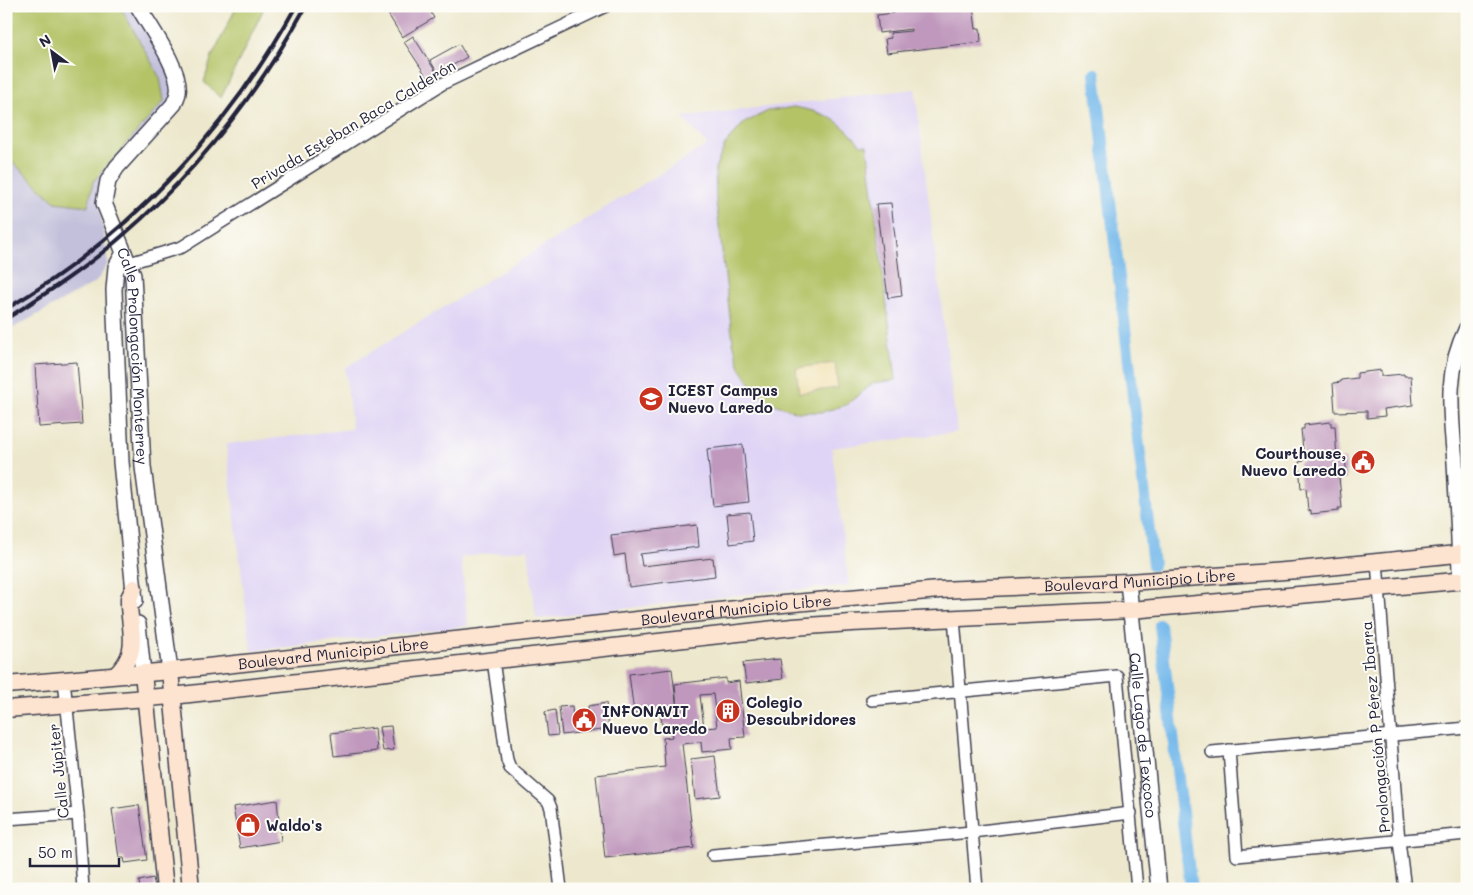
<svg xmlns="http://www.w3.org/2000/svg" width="1473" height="895" font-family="Mali,sans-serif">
	<rect width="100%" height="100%" fill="#fdfcf7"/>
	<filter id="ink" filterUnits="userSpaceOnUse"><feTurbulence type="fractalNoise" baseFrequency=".02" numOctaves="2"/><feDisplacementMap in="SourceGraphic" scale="10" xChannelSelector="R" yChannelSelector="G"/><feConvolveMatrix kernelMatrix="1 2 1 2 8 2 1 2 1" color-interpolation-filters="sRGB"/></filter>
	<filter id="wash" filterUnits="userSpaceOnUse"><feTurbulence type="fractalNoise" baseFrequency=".0096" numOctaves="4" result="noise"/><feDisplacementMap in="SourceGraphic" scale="20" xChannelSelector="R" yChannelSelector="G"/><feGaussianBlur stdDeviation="1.12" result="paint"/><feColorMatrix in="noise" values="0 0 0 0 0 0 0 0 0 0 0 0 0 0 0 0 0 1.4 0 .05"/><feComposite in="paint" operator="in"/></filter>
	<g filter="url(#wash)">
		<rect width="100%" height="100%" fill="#ede8cd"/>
		<path fill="#dfd4f5" d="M915,89L957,432L832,448L849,586L762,592L536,619L528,549L461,557L468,626L251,651L226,444L352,429L345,368L707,145L682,117Z"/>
		<path fill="#c3c0db" d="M6,6H133L182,92L99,201L108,264L96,282L6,332Z"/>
		<g fill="#b3c366" stroke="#6a7250">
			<path d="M6,6H120L160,78L164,101L93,182L88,206L55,202L6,156Z"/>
			<path d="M237,6H265L221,98L204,82L212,56Z"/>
			<path d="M794,107C828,113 838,119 861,145H867L896,380L873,383L846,405L822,412H797L774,404L754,389L740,368L733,342L716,201L715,168L726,143L744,123L768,111Z"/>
		</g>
		<path fill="#eeda9e" stroke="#887e6c" d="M835,363L838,388L799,393L796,368Z"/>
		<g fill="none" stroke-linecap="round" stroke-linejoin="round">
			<g stroke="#75b9eb" stroke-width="12">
				<path d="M1095,74L1153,565"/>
				<path d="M1160,625L1191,889"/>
			</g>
		</g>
		<g id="blocks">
			<g fill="#c098bd" fill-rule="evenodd">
				<path d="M390,6H427L434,18L402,37L385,9Z"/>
				<path d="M893,6H973L976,29L980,28L981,42L887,53L885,39L891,38L890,33L911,31V29L879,33L877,15L894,13Z"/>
				<path d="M413,36L436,72L427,77L404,42Z"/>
				<path d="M459,44L467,57L438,74L430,60Z"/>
				<path d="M891,203L902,296L888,298L876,204Z"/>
				<path d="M77,362L82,424L39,427L35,365Z"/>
				<path d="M1381,370V376L1404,374V376H1411L1413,405L1384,409L1385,416L1367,418V411L1335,412L1333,383L1341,382V380L1357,378V373Z"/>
				<path d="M1331,422V426H1335L1337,460L1345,459L1347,476L1339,477L1342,508H1338L1339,511L1311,514V510L1308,511L1306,488L1301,489L1299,462L1304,461L1301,429H1304V425Z"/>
				<path d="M743,445L749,502L713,506L707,449Z"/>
				<path d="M750,512L753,541L730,544L727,514Z"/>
				<path d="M697,525L699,547L640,554L642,566L713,558L715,576L629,587L625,554L614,556L611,535Z"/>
				<path d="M780,659L783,679L746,683L743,663Z"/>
				<path d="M672,669L677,709L675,684L726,678V683L739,681L745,737L731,738L732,749L702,752L701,742L682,744L694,848L605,858L596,775L665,767L663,738L672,737L670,724L662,725L660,710L634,713L629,674ZM713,694L717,727L704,728L700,695Z"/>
				<path d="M606,703L609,729L562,735L559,707L572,706L573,719L589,717L588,706Z"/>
				<path d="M555,710L558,735L548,736L545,712Z"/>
				<path d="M391,726L394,750L383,751L379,727Z"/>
				<path d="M375,728L377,751L334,756L331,733Z"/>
				<path d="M715,756L720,796L695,799L691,759Z"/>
				<path d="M277,800L281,841L240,848L233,807Z"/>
				<path d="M139,805L147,860L125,863L124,858H119L112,809Z"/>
				<path d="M153,878L155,887L140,889L139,881Z"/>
			</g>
		</g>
	</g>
	<g filter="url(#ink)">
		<use href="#blocks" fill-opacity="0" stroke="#404051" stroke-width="1"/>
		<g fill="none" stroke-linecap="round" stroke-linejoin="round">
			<defs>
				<g id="minor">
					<path d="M123,265L182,247L442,84L606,6"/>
					<path d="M1377,562L1399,841L1405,889"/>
					<path d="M954,619L977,889"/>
					<path d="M493,660L507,760L510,768L548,801L551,808L561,889"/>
					<path d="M64,680L78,814L83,889"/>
					<path d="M872,700L1117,676L1137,889"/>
					<path d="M1229,750L1237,856L1467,834"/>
					<path d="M1212,752L1467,728"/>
					<path d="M6,819L78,814"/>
					<path d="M713,855L972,832L1131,813"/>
				</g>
				<g id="tertiary">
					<path id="s1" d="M138,6C149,26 182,71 178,92C178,96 175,100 174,104L117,167L108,181L104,203L133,275L143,467L170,671"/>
					<path d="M124,253L116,267L114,290L121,462L135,601"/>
					<path d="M1460,580C1460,541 1457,502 1455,462C1451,413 1444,374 1467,328"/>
					<path id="s2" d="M1128,582L1159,889"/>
					<path d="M138,624L143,673"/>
				</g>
				<g id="secondary">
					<path d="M170,671L191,889"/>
					<path d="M143,673L165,889"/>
					<path d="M116,675C139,652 131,636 129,606V598L134,588"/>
					<path id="s3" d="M6,685L170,671L783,604L939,590L1128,582L1298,570L1467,553"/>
					<path d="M6,709L172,696L793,627L851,623L1131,610L1467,580"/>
				</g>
			</defs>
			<use href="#minor" stroke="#404051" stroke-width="14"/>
			<use href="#tertiary" stroke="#404051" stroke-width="18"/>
			<use href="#secondary" stroke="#404051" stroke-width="19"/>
			<use href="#minor" stroke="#fff" stroke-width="11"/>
			<use href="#tertiary" stroke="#fff" stroke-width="15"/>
			<use href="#secondary" stroke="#fde4d0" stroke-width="16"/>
			<g stroke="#22223b" stroke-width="4">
				<path d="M6,309C129,237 228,130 296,6"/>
				<path d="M6,319C45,294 86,268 121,237C197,172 258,93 306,6"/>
			</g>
		</g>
	</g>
	<defs>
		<symbol id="university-disc" viewBox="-11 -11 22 22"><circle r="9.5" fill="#c8321e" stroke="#fdfcf7"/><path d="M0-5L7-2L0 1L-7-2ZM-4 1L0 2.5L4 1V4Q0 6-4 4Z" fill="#fff"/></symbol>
		<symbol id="civic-disc" viewBox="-11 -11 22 22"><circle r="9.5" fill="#c8321e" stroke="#fdfcf7"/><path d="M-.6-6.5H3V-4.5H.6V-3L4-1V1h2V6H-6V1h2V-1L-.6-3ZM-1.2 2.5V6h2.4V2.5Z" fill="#fff"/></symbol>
		<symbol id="building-disc" viewBox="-11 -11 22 22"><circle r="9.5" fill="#c8321e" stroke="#fdfcf7"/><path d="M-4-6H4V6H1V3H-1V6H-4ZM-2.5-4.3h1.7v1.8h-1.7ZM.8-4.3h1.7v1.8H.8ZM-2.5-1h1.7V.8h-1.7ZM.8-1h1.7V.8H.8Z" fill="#fff"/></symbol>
		<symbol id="shop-disc" viewBox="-11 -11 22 22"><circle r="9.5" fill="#c8321e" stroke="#fdfcf7"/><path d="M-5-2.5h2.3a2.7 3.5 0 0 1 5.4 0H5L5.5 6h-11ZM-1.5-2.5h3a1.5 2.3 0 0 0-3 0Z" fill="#fff"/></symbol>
	</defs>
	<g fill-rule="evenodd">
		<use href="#university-disc" x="637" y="385" width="28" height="28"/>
		<use href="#civic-disc" x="1349" y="448" width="28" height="28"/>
		<use href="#building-disc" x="714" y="697" width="28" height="28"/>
		<use href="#civic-disc" x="570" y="706" width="28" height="28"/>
		<use href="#shop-disc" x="234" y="811" width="28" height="28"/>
	</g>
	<g text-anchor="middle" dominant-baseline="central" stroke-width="4" stroke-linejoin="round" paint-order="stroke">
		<g font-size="15" fill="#22223b" stroke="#fdfcf7">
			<text transform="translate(353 124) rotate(-31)">Privada Esteban Baca Calderón</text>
			<text stroke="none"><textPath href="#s1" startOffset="391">Calle Prolongación Monterrey</textPath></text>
			<text stroke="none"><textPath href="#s3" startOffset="1139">Boulevard Municipio Libre</textPath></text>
			<text stroke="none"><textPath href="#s3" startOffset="734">Boulevard Municipio Libre</textPath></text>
			<text stroke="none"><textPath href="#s3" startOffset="329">Boulevard Municipio Libre</textPath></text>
			<text transform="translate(1375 727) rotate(-95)">Prolongación P Pérez Ibarra</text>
			<text stroke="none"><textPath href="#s2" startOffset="154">Calle Lago de Texcoco</textPath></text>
			<text transform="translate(58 771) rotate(-96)">Calle Júpiter</text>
		</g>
		<g font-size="15" font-weight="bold" fill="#22223b" stroke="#fdfcf7" text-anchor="start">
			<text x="668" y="390">ICEST Campus<tspan x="668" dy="17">Nuevo Laredo</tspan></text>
			<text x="1346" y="453" text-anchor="end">Courthouse,<tspan x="1346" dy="17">Nuevo Laredo</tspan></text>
			<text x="746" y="702">Colegio<tspan x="746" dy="17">Descubridores</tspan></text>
			<text x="602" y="711">INFONAVIT<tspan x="602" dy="17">Nuevo Laredo</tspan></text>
			<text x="266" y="825">Waldo's</text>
		</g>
	</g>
	<rect width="1473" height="895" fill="none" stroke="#fdfcf7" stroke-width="25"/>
	<g transform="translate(52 52) rotate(328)" stroke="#fdfcf7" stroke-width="4" paint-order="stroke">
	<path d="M0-4L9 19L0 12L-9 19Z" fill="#22223b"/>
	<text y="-8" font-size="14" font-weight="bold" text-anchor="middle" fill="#22223b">N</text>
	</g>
	<path d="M30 858v8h89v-8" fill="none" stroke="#22223b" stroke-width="2.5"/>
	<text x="38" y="858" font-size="15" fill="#22223b" stroke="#fdfcf7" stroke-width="4" paint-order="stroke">50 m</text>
</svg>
